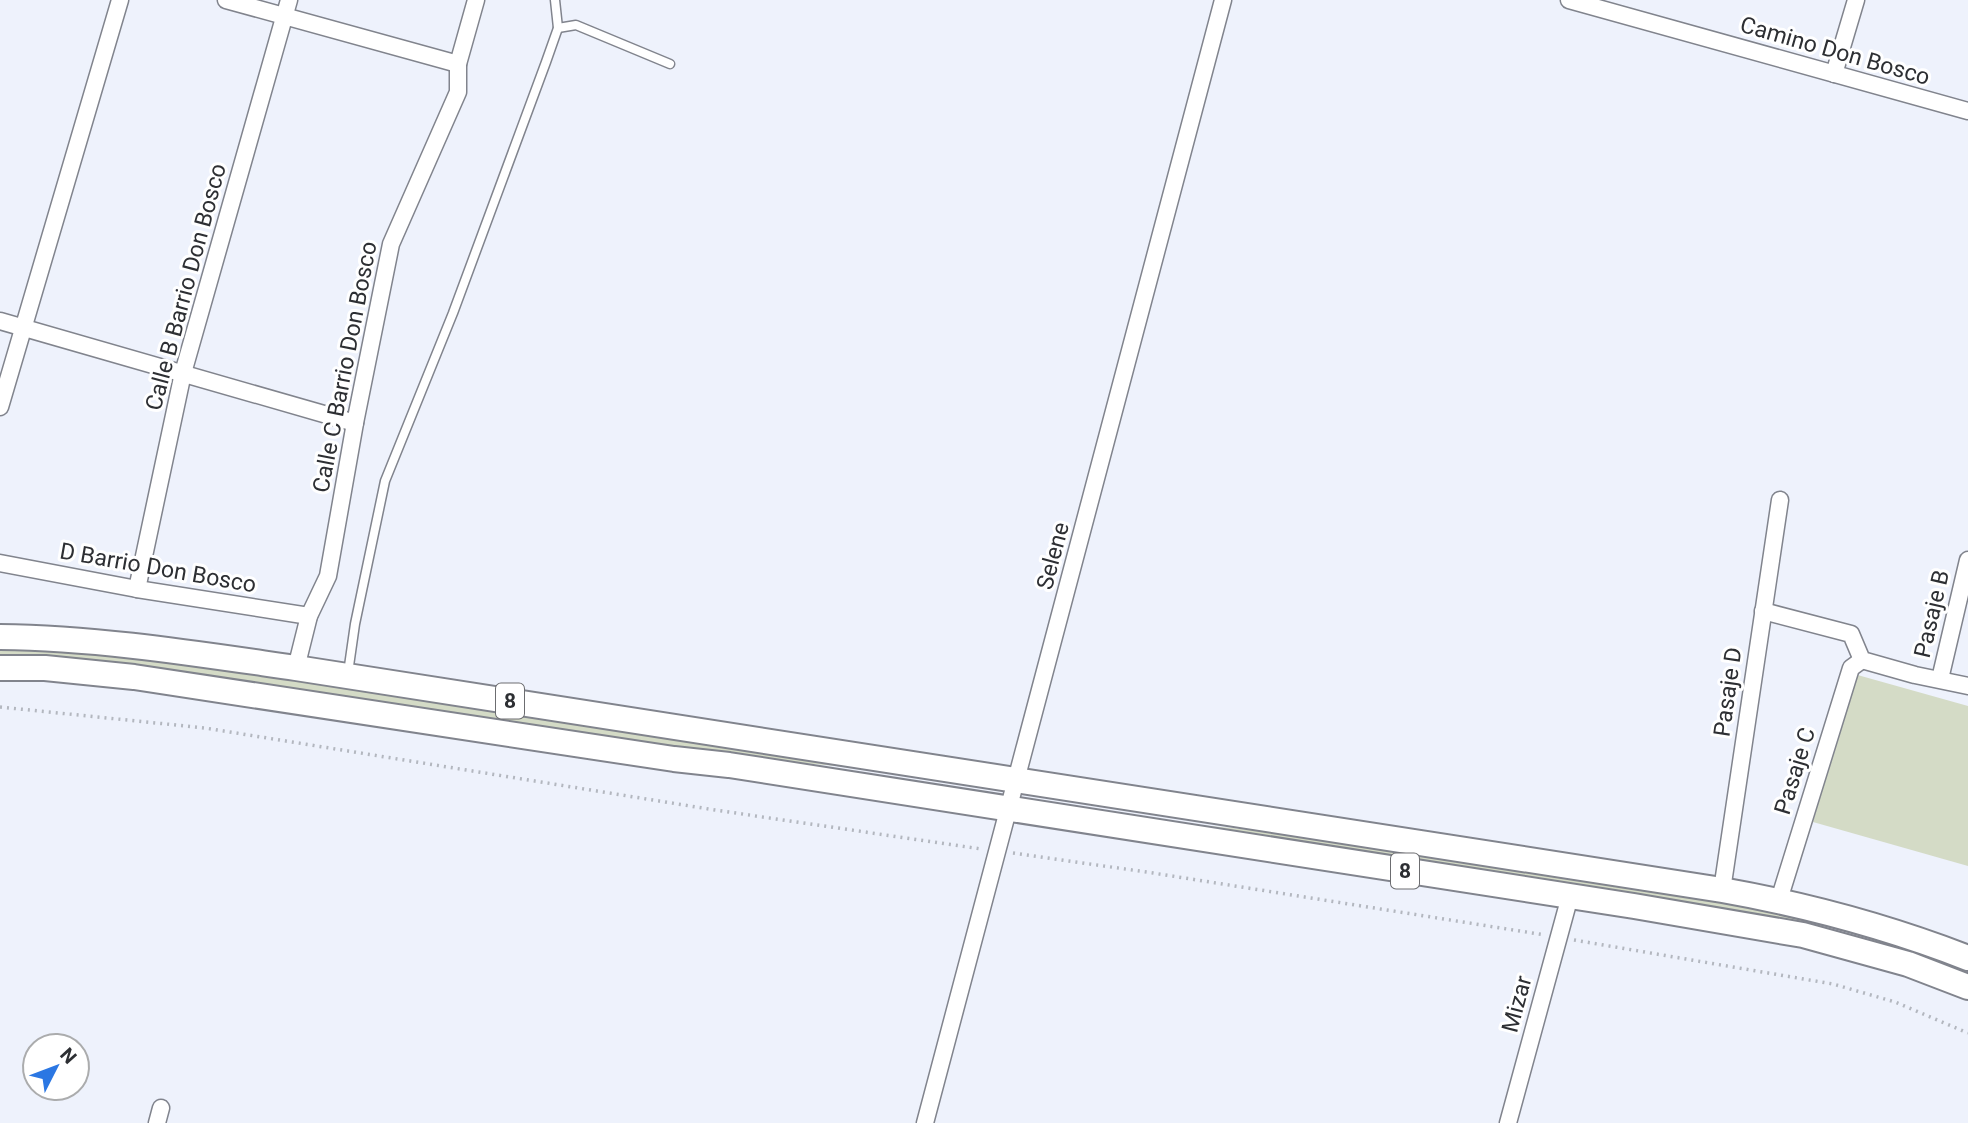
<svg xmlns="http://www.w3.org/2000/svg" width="1968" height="1123" font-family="Roboto,sans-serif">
	<rect width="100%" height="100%" fill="#eef2fc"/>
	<g fill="#d4dbc6">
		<path d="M0,647L46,648L211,667L969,785L836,766L734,757L516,722L413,709L326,693L209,678L0,658Z"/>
		<path d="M1854,674L1968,706V866L1813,822Z"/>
		<path d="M1050,804L1200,825L1313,836L1734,901L1833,922L1883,937L1968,968V971L1882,941L1832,927L1050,807Z"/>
	</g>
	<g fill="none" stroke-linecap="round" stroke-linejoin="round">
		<defs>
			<g id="service">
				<path d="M558,28L576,25L670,64"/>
				<path d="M348,673L355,624L385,481L453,313L546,62L558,28L555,0"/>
			</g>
			<g id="minor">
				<path d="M226,0L458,64"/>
				<path d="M1569,0L1968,111"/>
				<path d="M1834,74L1856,0"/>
				<path d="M0,321L355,423"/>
				<path d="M0,407L120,0"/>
				<path d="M0,563L137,589L309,616"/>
				<path d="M137,589L183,373L289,0"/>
				<path d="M1763,611L1851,634L1862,660L1915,675L1968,686"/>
				<path d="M296,668L309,616L328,576L355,423L391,244L458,92V64L476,0"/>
				<path d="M1940,679L1968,560"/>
				<path d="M1722,890L1780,500"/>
				<path d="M1779,900L1851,668L1862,660"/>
				<path d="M157,1123L161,1108"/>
				<path d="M925,1123L1223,0"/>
				<path d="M1508,1123L1570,896"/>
			</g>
			<g id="trunk">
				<path d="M0,637C99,638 198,654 296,668L1722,890C1807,905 1888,927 1968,958"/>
				<path d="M0,668H45L134,677L674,759L729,765L1634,906L1803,935L1908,964L1968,987"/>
			</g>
		</defs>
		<use href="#service" stroke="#81848d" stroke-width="11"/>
		<use href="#minor" stroke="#81848d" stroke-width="19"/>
		<use href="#trunk" stroke="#81848d" stroke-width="28"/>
		<g stroke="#b3b7bf" stroke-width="3.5" stroke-dasharray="2 5" stroke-linecap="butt">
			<path d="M0,707L205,728L715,810L981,849"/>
			<path d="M1013,853L1153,873L1545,935"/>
			<path d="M1574,940L1833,984L1895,1002L1968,1033"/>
		</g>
		<use href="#service" stroke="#fff" stroke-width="8"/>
		<use href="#minor" stroke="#fff" stroke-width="16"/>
		<use href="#trunk" stroke="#fff" stroke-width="24"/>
	</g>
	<g text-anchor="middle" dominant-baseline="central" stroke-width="6" stroke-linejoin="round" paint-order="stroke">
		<g fill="#fff" stroke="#6c6d70" stroke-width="2">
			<rect x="496" y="683.5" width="28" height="35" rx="5"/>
			<rect x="1391" y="853.5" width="28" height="35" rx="5"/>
		</g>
		<g font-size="21" font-weight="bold" fill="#2d2f33">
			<text x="510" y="701">8</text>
			<text x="1405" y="871">8</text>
		</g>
		<g font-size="23" fill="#2d2f33" stroke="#fff">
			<text transform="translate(1835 51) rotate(16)">Camino Don Bosco</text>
			<text transform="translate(186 287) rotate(-75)">Calle B Barrio Don Bosco</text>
			<text transform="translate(345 367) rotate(-79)">Calle C Barrio Don Bosco</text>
			<text transform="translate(1053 556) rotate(-75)">Selene</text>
			<text transform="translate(158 568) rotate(10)">D Barrio Don Bosco</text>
			<text transform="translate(1932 614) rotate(-77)">Pasaje B</text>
			<text transform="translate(1728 692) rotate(-82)">Pasaje D</text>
			<text transform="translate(1795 771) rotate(-73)">Pasaje C</text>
			<text transform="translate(1517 1004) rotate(-75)">Mizar</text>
		</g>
	</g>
	<g transform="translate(56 1067) rotate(48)"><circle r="33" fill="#ffffff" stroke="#abacad" stroke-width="2"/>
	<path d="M0-5L12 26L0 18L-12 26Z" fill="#2b77e3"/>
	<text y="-10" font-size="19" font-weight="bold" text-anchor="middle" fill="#2d2f33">N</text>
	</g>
</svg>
